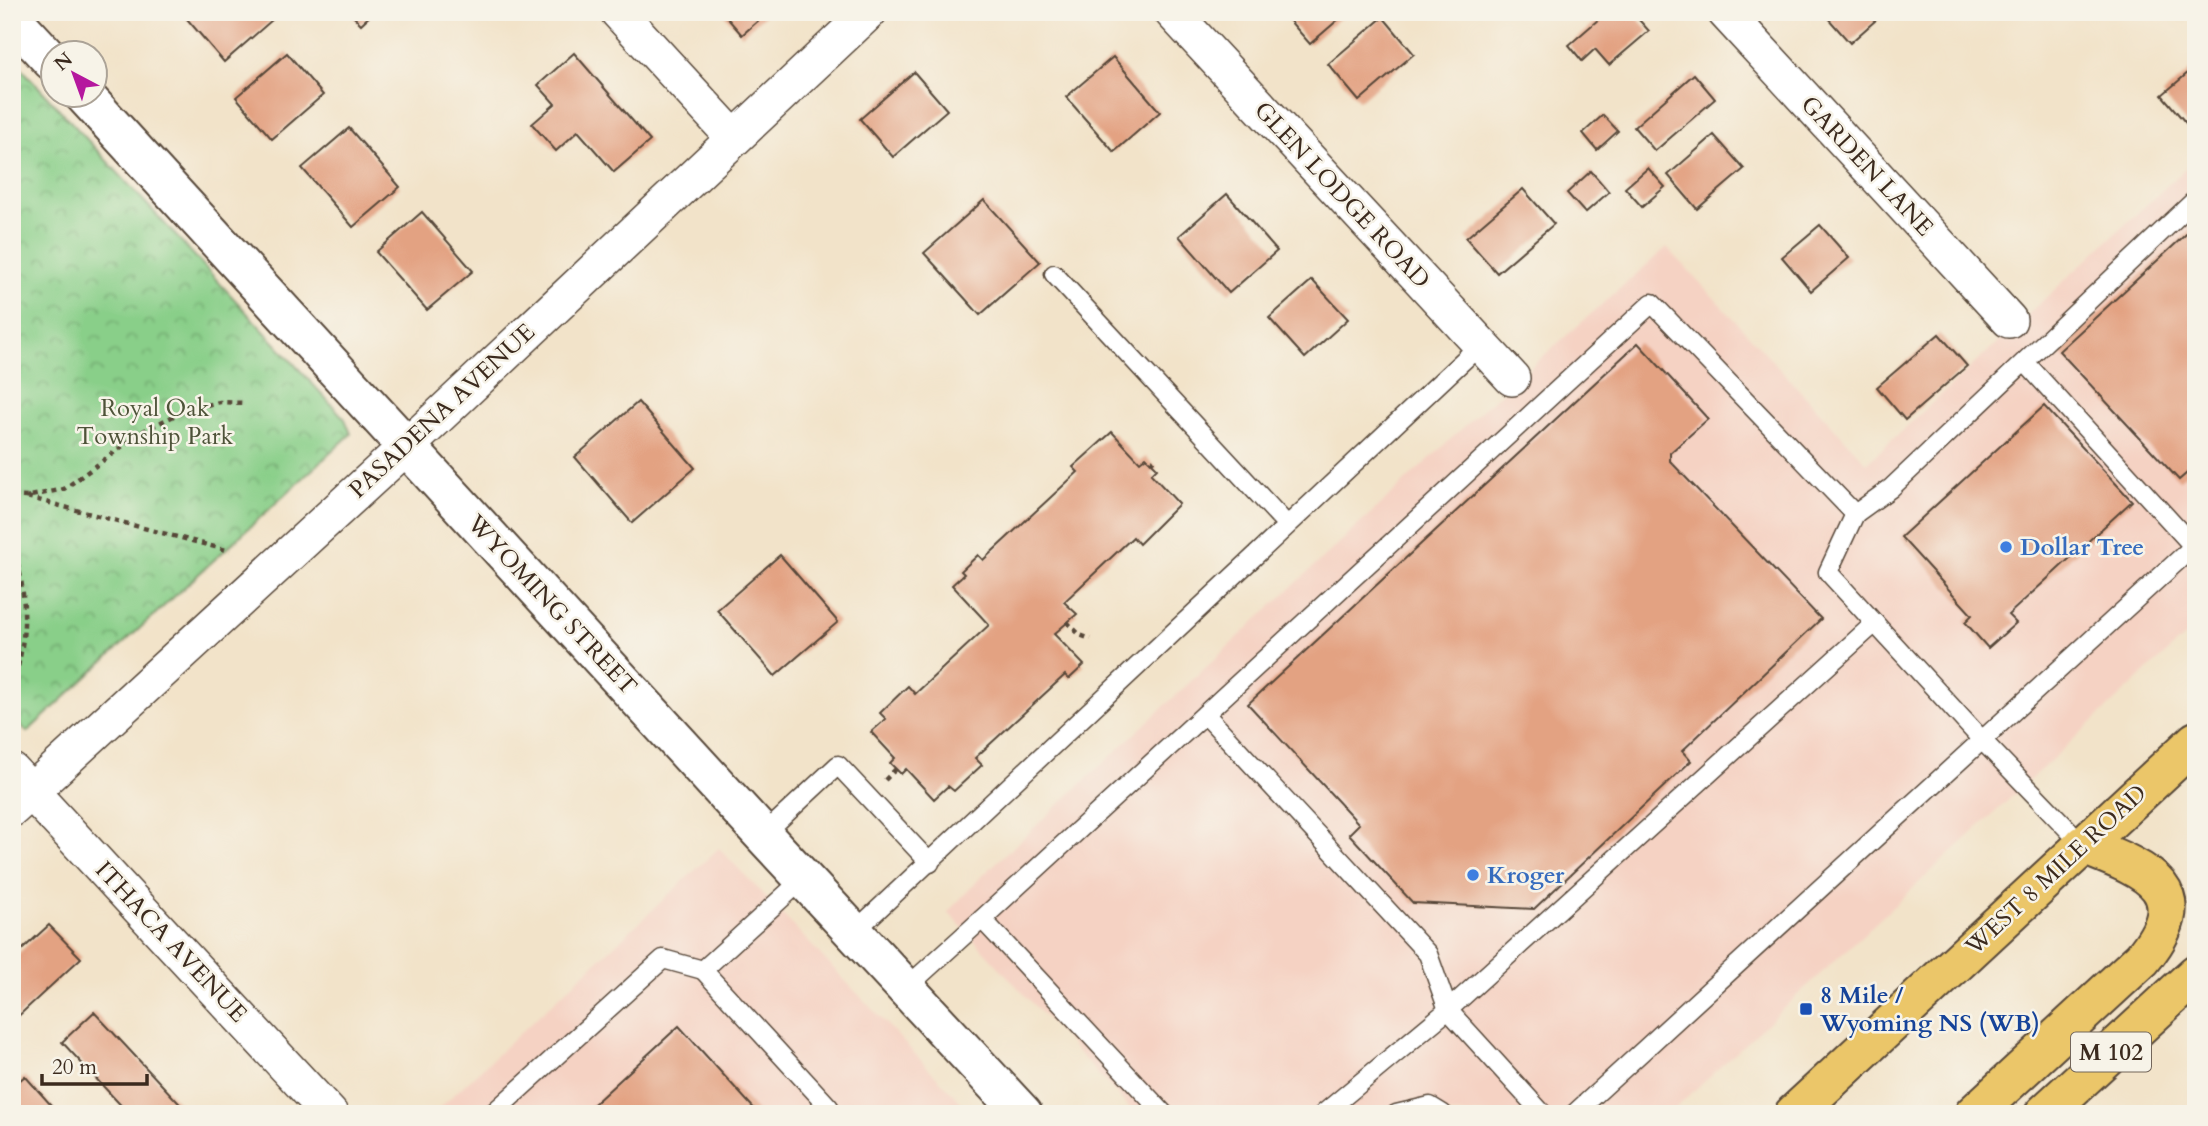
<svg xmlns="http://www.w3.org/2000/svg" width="2208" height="1126" font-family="Cardo,serif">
	<defs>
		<pattern id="park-crowns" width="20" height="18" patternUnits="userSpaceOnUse" patternTransform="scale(1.75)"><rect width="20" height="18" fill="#89cf89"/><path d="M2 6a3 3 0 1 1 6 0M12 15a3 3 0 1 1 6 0" fill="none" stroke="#71a86f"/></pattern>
	</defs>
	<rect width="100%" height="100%" fill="#f7f3e8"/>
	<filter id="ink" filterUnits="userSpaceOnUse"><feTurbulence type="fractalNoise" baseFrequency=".0143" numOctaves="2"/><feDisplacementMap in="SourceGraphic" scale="14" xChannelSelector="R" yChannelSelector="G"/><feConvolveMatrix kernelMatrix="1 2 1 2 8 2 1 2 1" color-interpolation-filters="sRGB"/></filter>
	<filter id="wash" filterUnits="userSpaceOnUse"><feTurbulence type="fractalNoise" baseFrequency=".00686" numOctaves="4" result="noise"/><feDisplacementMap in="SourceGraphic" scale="28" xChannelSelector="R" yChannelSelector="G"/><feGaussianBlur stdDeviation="1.57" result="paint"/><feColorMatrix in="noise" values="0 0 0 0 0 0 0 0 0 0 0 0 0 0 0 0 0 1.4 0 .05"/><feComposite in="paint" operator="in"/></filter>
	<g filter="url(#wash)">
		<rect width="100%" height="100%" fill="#f2e3c9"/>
		<g fill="#f5d2c3">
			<path d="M2196,159V626L1669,1114H1135L948,912L980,878L1482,410L1667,247L1867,463Z"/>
			<path d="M719,848L972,1114H433Z"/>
		</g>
		<path fill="url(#park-crowns)" stroke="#627c54" stroke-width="2" d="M12,58L345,419L351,434L27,732L12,716Z"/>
		<g id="blocks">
			<g fill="#e3a282">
				<path d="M181,12H265L272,20L224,62Z"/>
				<path d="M349,12H374L361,24Z"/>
				<path d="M722,12H768L742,35Z"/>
				<path d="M1282,12H1347L1310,44Z"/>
				<path d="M1607,12H1632L1649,31L1609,65L1595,49L1582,61L1569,45Z"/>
				<path d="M1832,12H1885L1850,43L1827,17Z"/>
				<path d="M1383,17L1414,54L1359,101L1328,64Z"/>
				<path d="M287,53L323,95L272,139L236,97Z"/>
				<path d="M574,53L650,141L614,172L578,131L556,151L532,124L555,104L538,85Z"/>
				<path d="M1113,57L1160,112L1114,152L1066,97Z"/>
				<path d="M2196,66V125L2191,129L2162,95Z"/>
				<path d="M914,72L947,110L893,157L860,119Z"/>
				<path d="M1694,74L1715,99L1655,151L1634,127Z"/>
				<path d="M1603,115L1618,131L1597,150L1583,133Z"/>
				<path d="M349,128L400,187L353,227L302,168Z"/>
				<path d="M1714,135L1744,169L1697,209L1668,175Z"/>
				<path d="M1648,168L1665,187L1642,207L1625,188Z"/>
				<path d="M1591,171L1609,192L1585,213L1567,193Z"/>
				<path d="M1523,189L1554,224L1497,273L1466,238Z"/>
				<path d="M1227,194L1277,251L1229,293L1179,236Z"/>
				<path d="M984,200L1040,262L980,315L924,253Z"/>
				<path d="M422,212L473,271L427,310L376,252Z"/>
				<path d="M1820,225L1849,258L1811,291L1782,257Z"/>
				<path d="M2196,225V465L2179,480L2059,351Z"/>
				<path d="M1312,280L1348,319L1305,358L1269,318Z"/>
				<path d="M1939,334L1967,366L1905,420L1877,387Z"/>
				<path d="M1638,343L1708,419L1670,453V461L1821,619L1682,751L1691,761L1534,909L1413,903L1349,834L1359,824L1248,704Z"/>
				<path d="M638,402L695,468L632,523L575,457Z"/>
				<path d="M2044,406L2132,501L2008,615L2016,623L1988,648L1965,622L1972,615L1901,537Z"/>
				<path d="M1112,432L1140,462L1146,457L1157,468L1151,474L1179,504L1139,544L1133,537L1064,602L1077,614L1054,634L1084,665L1069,679L1065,675L975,758L982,765L954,791L948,786L934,799L906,769L901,774L890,763L895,758L871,732L886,719L880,713L908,686L915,694L989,625L952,585L964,574L961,571L978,555L983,560L1078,472L1073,467Z"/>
				<path d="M780,555L838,622L775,676L717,610Z"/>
				<path d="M49,925L81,958L12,1022V959Z"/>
				<path d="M94,1012L189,1114H129L62,1042Z"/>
				<path d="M679,1026L759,1114H583Z"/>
				<path d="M25,1076L59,1114H12V1087Z"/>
			</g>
		</g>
	</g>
	<g filter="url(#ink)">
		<use href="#blocks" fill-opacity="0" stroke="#564638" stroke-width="2"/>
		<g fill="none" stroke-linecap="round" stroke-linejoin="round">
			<defs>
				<g id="service">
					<path d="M1054,274L1287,525"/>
					<path d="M2025,362L2193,546"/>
					<path d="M1855,514L1891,488L2196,199"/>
					<path d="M1205,714L1428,954L1448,1010L1875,623"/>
					<path d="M763,835L838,765L930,863"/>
					<path d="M804,878L703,970L829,1107L830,1114"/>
					<path d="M854,932L1481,344"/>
					<path d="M906,988L982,919"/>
					<path d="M492,1114L663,959L703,970"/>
					<path d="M1164,1114L982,919L1652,303L1855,514L1828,572L1981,739L2083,845"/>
					<path d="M1323,1114L1448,1010L1543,1114"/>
					<path d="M1396,1114L1430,1106L1443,1114"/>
					<path d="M1574,1114L2196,544"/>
				</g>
				<g id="minor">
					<path d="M618,12L734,138"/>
					<path d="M1172,12L1512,378"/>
					<path d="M1725,12L2009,320"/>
					<path d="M12,771L330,1114"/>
					<path d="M12,809L407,446L869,12"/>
				</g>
				<g id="tertiary">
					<path d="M12,18L52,61"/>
					<path d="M83,94L763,835L1023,1114"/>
				</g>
				<g id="trunk">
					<path d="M1794,1114L2196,741"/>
					<path d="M1974,1114L2142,959C2201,888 2143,869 2083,845"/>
					<path d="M2044,1114L2196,974"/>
				</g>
			</defs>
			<use href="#service" stroke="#564638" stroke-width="21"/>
			<use href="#minor" stroke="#564638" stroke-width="38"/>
			<use href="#tertiary" stroke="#564638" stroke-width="42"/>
			<use href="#trunk" stroke="#564638" stroke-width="42"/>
			<g stroke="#564638" stroke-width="4.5" stroke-dasharray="5 5" stroke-linecap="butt">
				<path d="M1151,462L1154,460"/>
				<path d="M12,496L26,497L64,489L145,430L188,409L220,402L245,403"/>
				<path d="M27,497L230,551"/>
				<path d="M12,543C24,581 28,618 20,657C18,666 17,675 12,683"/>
				<path d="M1067,622L1080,635L1091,639"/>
				<path d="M885,780L896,769"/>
			</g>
			<use href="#service" stroke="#fff" stroke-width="18"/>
			<use href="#minor" stroke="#fff" stroke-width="35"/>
			<use href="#tertiary" stroke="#fff" stroke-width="38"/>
			<use href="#trunk" stroke="#ebc669" stroke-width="38"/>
		</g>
	</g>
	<g fill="#3f7fe0" stroke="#f7f3e8" stroke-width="2.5">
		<circle cx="2006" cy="547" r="7"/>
		<circle cx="1473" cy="875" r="7"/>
	</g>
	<rect fill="#1a4fb4" stroke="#f7f3e8" stroke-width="2.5" x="1799" y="1002" width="14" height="14" rx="3.5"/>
	<g text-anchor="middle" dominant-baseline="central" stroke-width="5" stroke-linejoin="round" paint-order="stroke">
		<rect fill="#f7f3e8" stroke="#73665b" stroke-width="2" x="2071" y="1032.5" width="80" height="39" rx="5"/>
		<g font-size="23" font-weight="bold" fill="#3b2a1e">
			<text x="2111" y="1052">M 102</text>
		</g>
		<g font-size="24" fill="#3b2a1e" stroke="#f7f3e8">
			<text transform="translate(1867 166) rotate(47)">GARDEN LANE</text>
			<text transform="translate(1342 195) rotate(47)">GLEN LODGE ROAD</text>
			<text transform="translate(442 411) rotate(-43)">PASADENA AVENUE</text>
			<text transform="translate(552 605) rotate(47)">WYOMING STREET</text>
			<text transform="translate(2056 870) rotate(-43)">WEST 8 MILE ROAD</text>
			<text transform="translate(171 942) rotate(47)">ITHACA AVENUE</text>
		</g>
		<g font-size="24" fill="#4e5339" stroke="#f7f3e8">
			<text x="155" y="408">Royal Oak<tspan x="155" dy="28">Township Park</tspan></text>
		</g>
		<g font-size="24" font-weight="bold" fill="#366cbe" stroke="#f7f3e8" text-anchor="start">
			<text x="2020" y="547">Dollar Tree</text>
			<text x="1487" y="875">Kroger</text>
		</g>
		<g font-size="24" font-weight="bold" fill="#164399" stroke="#f7f3e8" text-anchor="start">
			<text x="1820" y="995">8 Mile /<tspan x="1820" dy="28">Wyoming NS (WB)</tspan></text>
		</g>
	</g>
	<rect width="2208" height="1126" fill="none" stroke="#f7f3e8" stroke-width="42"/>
	<g transform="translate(74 74) rotate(319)"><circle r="33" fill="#f7f3e8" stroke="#aca397" stroke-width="2"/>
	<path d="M0-5L12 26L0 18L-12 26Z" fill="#b5179e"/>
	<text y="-10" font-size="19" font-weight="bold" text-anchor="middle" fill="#3b2a1e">N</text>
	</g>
	<path d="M42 1074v10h105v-10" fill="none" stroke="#3b2a1e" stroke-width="3.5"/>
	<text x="52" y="1074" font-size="21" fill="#3b2a1e" stroke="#f7f3e8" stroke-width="5" paint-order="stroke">20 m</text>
</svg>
